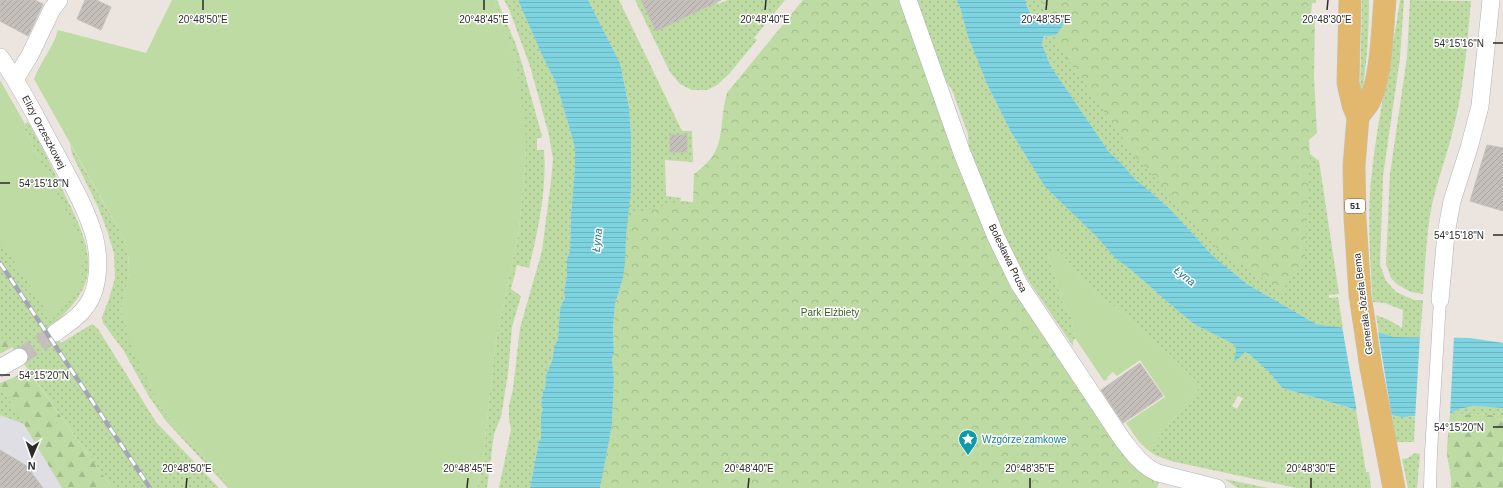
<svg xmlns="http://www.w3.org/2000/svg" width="1503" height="488" font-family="Helvetica,sans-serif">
	<defs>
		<pattern id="grass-dots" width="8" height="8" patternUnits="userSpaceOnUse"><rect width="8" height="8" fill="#bddba2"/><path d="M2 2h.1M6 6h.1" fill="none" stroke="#a3bc8c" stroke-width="1.8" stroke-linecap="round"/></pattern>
		<pattern id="forest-firs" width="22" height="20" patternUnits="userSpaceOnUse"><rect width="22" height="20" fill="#bddba2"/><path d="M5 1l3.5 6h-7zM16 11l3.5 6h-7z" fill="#a3bc8c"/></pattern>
		<pattern id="park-crowns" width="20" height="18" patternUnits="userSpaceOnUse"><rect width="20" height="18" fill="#bddba2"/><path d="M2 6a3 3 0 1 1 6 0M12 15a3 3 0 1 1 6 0" fill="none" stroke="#a3bc8c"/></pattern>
		<pattern id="water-rules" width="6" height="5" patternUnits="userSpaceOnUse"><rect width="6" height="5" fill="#7ed3e1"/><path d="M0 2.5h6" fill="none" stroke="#6db5c1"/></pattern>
		<pattern id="building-hatch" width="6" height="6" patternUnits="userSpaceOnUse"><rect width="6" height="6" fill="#c4bfba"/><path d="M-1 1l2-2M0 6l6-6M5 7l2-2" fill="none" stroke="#a9a4a0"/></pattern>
	</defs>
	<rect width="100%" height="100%" fill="#ebe4df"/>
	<path fill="#dfdee5" d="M0,399L10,401L62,488H0Z"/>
	<g fill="url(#grass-dots)" fill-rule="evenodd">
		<path d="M494,0H497L516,45L522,64L542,136L541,138H537V150H544C547,190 538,230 529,268L517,265L511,289L521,296L512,327L508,373L501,417L494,434L487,488H477L482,469L495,346L519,230L526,151L516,61Z"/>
		<path d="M504,0H518L542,55L556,83L571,133L575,149V167L571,215L570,251L567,259V275L564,292L565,298L562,303L560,309L558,339L554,347L552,361L546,375L545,389L543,390L541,406L543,409L541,416V438L539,441L530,488H499L511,430L509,418V406L513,389L520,328L542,251L551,181L553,159L549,135L530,66L509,9Z"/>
		<path d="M588,0H619L682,131H692L693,162L665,160L666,196L681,198L600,488L612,425L627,216L631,190V135L629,107L620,63Z"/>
		<path d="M635,0H641L656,31L717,2L718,4L728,0H785L754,38L757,40L729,74L717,85L707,90H692L680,84L670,72Z"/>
		<path d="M916,0H956L960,7L968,37L987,84L1011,132L1045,187L1097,236L1116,259L1130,269L1178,311L1194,324L1235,345L1236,352L1241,355L1244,352L1250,355L1269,372L1282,388L1356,410L1366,472H1369L1371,488H1297L1171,461L1155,455L1148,450L1201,386L1169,354L1121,312L1085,283L1062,254L1048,256L1063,303L1072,319L1075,338L1073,341V346L1028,280L1004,236L969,151L968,134L952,90L943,77ZM1238,396L1243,398L1237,409L1232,406Z"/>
		<path d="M1025,0H1073L1060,16C1054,17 1047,16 1041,16C1029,17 1029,10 1025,0Z"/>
		<path d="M1362,0H1369C1369,33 1367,64 1361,97L1360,93Z"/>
		<path d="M1400,0H1404L1400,58L1383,176L1380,265L1386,281L1396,292L1414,300H1423L1420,337H1394L1379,333L1376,315L1389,320L1402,328L1403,310L1385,303L1373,302L1372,294C1370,253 1367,212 1372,172C1378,114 1392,57 1400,0Z"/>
		<path d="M1410,0L1471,1C1467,44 1464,88 1453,130C1446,159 1435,186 1430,215C1426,241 1425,268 1423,294L1411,292L1398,285L1391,278L1386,264L1390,174L1407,57Z"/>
		<path d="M1048,35H1056L1310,154L1319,161L1339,294L1329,295V298L1338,297L1343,328L1316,324L1247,284L1213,256L1170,209L1145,187L1136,180L1121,163L1109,152L1050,65L1042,44L1044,37Z"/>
		<path d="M28,122C42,146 53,169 64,193C77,220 96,254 85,284C78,302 64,314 51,327L61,343L92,324L98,329L156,422L219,488H112L12,347L0,337V240L39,157L24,128L25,124Z"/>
		<path d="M70,144L123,237L128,254L129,273L121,311L160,407L231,488H228L166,421L148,395L124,351L103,323L102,317L109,299L115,278L114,253L107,230L98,207L72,154Z"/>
		<path d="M0,389L10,401L24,424L0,415Z"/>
		<path d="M1474,406L1503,408V420L1492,415L1450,414L1459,409Z"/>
		<path d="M1392,416L1415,417L1414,442H1396Z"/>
		<path d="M1415,453L1420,454L1417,488H1408L1402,459L1408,458Z"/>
		<path d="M1224,479L1268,488H1238Z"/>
	</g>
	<g fill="url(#forest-firs)">
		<path d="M0,337L12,347L0,354Z"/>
		<path d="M27,369L112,488H62L10,401L0,389V383L15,377Z"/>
		<path d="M1450,414L1492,415L1503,420V488H1451C1452,475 1448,466 1447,453C1447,440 1449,427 1450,414Z"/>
	</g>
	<g fill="url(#park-crowns)">
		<path d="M803,0H900L928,83L1009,284L1132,462L1159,482L1157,488H600L612,425L614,379L612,358L614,354L613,328L615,304L623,278L627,216L680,201L693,202L694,174C729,150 717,128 727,93Z"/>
		<path d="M1042,0H1316V3H1312L1311,14L1315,15L1314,77L1317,133L1309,140L1310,154L1305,259L1282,291L1220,251L1135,156L1059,47Z"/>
	</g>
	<g fill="#bddba2">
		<path d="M172,0H494L516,61L526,137V151L519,230L495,346L482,469L477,488H231L160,407L133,350L121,311L129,273L128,254L123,237L34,79C41,61 53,48 58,30L146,53Z"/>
		<path d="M0,80L25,124L24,128L79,236L83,256L81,283L70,300L52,320L0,240Z"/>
		<path d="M1054,252L1062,254L1085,283L1121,312L1169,354L1201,386L1148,450L1140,443L1126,423L1165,397L1140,360L1117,376L1113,372L1107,377L1108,379L1104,381L1075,338L1072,319L1063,303L1048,256Z"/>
	</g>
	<g fill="url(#water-rules)">
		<path d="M518,0H588L620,63L629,107L631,135V190L626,236L625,263L623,278L615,304L613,328L614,354L612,358L614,379L612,425L600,488H530L539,441L541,438V416L543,409L541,406L543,390L545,389L546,375L552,361L554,347L558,339L560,309L562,303L565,298L564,292L567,275V259L570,251L571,215L575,167V149L571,133L556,83L542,55Z"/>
		<path d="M956,0H1025C1027,5 1028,11 1032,15C1037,20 1062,16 1070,14L1072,20L1064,24L1056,35L1044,36L1042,44L1050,65L1109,152L1121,163L1136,180L1145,187L1170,209L1213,256L1247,284L1316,324L1381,333L1394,337L1470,338L1503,343V408L1474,406L1459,409L1450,414L1402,417L1357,410L1282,388L1269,372L1250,355L1245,352L1236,361L1234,360L1236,352L1235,345L1194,324L1178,311L1130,269L1116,259L1096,236L1045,187L1011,132L987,84L968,37L960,7Z"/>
	</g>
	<g fill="#ebe4df">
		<path d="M1342,326L1378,331L1392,418L1357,412Z"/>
		<path d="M1420,335H1454L1450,416L1415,419Z"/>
	</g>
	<g fill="url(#building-hatch)" stroke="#c6c0b9">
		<path d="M0,0H34L43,4L28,36L0,21Z"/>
		<path d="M85,0H96L111,7L101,30L77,19Z"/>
		<path d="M641,0H721L656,31Z"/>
		<rect x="670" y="135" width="17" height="17"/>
		<path d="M1487,145L1503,148V211L1470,201Z"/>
		<path d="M1140,363L1163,396L1123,423L1101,390Z"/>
		<path d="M0,450L32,469L31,472L43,488H0Z"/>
	</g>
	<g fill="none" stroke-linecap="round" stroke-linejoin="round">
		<path stroke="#c5bfbb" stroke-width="17" stroke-dasharray="17 8" stroke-linecap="butt" d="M19,357L55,333"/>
		<defs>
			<path id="pedestrian" d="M1430,488L1431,452L1440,300"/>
			<g id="minor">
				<path d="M908,0L962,153L996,237L1019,284L1122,439C1133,453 1142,466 1158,473L1217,488"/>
				<path d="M0,57C22,87 37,120 55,152C69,179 85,205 94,235C98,250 99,267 96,283C91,309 75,319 55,333"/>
				<path d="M16,78L30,55L52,9L59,0"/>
				<path d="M1440,300L1446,234L1452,201L1469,148L1480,106L1491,0"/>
				<path d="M0,368L19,357"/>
			</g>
			<g id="primary">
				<path d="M1350,0L1348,83L1353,105L1358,117L1354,166L1355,218L1360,295L1371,368L1394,488"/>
				<path d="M1358,117C1361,112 1366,107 1369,102C1382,77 1382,29 1385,0"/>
			</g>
		</defs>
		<use href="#pedestrian" stroke="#afb2ba" stroke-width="13"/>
		<use href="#minor" stroke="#afb2ba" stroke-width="18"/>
		<use href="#primary" stroke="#c4c4c4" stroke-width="23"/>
		<use href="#pedestrian" stroke="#fff" stroke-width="12"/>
		<use href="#minor" stroke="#fff" stroke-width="17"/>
		<use href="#primary" stroke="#e1b86e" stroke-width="22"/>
		<defs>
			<path id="rail" d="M0,263L150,488"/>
		</defs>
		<use href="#rail" stroke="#a2a7b3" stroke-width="4.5"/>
		<use href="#rail" stroke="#fff" stroke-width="3" stroke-dasharray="9" stroke-linecap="butt"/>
	</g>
	<path fill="none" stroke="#2b2b2b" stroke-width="1.5" d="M203,10V0M484,10V0M765,10L766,0M1046,10L1047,0M1327,10L1328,0M1493,43H1503M0,183H10M1493,235H1503M0,375H10M1493,427H1503M186,488L187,478M467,488L468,478M748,488L749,478M1030,488V478M1311,488V478"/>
	<defs>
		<symbol id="sight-pin" viewBox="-11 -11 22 30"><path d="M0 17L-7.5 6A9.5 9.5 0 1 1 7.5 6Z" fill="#0f9aa8" stroke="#fff"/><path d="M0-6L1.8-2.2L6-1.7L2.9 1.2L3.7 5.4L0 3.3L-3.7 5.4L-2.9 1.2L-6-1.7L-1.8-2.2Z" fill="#fff"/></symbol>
	</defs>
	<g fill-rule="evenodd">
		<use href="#sight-pin" x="957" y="428" width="22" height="30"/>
	</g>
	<g text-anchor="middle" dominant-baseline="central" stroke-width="3" stroke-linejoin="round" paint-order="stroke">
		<rect fill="#fff" stroke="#6b6b6b" stroke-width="1" x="1345" y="199" width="20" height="14" rx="3"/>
		<g font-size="9" font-weight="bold" fill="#2b2b2b">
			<text x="1355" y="206">51</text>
		</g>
		<g font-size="10" fill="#2b2b2b" stroke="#fff">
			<text transform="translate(44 132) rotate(62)">Elizy Orzeszkowej</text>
			<text transform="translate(1008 258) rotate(64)">Bolesława Prusa</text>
			<text transform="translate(1363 304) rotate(-97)">Generała Józefa Bema</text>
		</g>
		<g font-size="10" fill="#376023" stroke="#fff">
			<text x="830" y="312">Park Elżbiety</text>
		</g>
		<g font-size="10" fill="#0d838f" stroke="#fff" text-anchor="start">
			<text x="982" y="439">Wzgórze zamkowe</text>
		</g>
		<g font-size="11" font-style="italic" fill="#1d758d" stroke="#fff">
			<text transform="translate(597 240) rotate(-84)">Łyna</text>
			<text transform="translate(1185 276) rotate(38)">Łyna</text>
		</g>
	</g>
	<g font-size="10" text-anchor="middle" fill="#2b2b2b" stroke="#fff" stroke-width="3" stroke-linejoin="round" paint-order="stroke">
		<text x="203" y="23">20°48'50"E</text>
		<text x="484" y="23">20°48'45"E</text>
		<text x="765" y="23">20°48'40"E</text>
		<text x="1046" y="23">20°48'35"E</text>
		<text x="1327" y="23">20°48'30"E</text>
		<text x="1459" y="47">54°15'16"N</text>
		<text x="44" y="187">54°15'18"N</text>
		<text x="1459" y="239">54°15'18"N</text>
		<text x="44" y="379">54°15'20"N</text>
		<text x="1459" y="431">54°15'20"N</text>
		<text x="187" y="472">20°48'50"E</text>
		<text x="468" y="472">20°48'45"E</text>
		<text x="749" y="472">20°48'40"E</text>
		<text x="1030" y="472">20°48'35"E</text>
		<text x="1311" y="472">20°48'30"E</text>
	</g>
	<g transform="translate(32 456) rotate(182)" stroke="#ffffff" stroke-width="3" paint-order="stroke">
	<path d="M0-3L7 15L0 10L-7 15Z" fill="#2b2b2b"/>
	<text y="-6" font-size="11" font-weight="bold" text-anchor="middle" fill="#2b2b2b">N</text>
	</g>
</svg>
